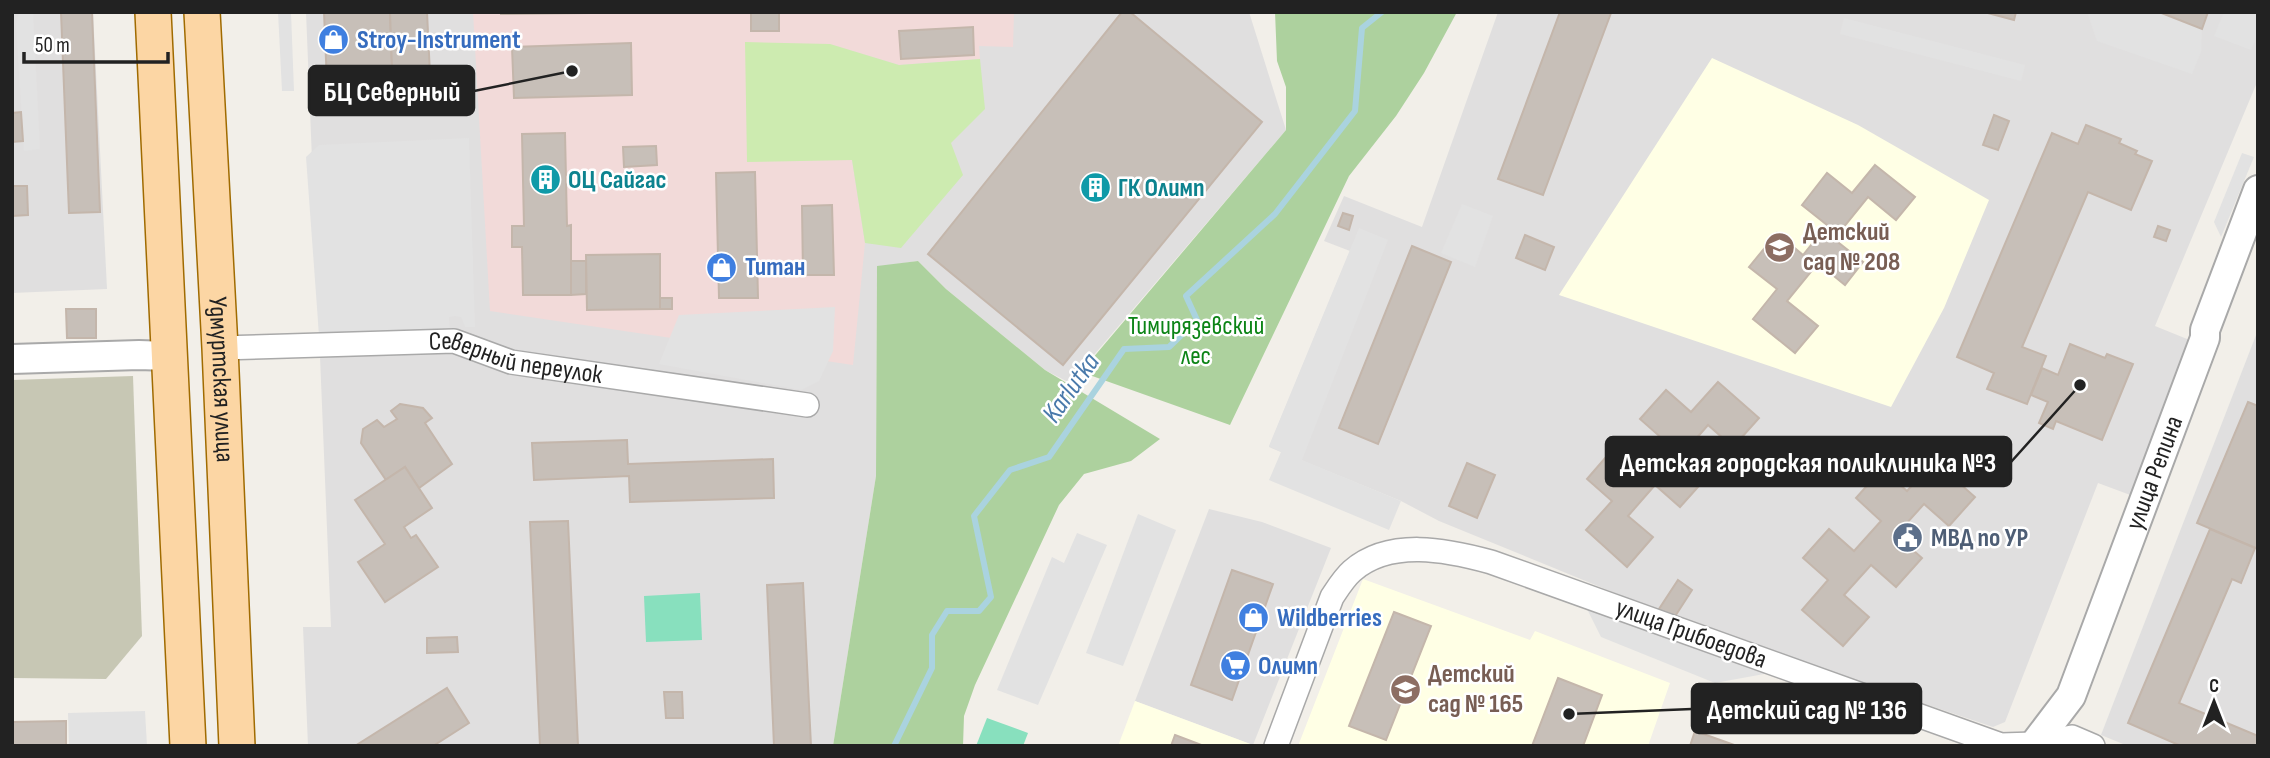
<svg xmlns="http://www.w3.org/2000/svg" width="2270" height="758" font-family="'Sofia Sans Condensed',sans-serif">
	<rect width="100%" height="100%" fill="#f2efe9"/>
	<g fill="#e0dfdf">
		<path d="M12,12H93L107,289L12,293Z"/>
		<path d="M306,12H1249L1286,130L1070,383L1045,370L946,289L918,261L877,267L876,476L833,746H308L303,627H331Z"/>
		<path d="M1498,12H2258V80L2155,326L2192,341L2133,496L2098,483L2005,722L1993,727L1698,627L1439,521L1401,501L1269,447L1350,251L1324,241L1344,196L1422,227Z"/>
		<path d="M2258,330V746H2128L2101,735Z"/>
		<path d="M1209,509L1262,522L1331,548L1253,745L1135,701Z"/>
	</g>
	<path fill="#f2dad9" d="M473,12H1014L1013,47L979,46L980,59L899,65L829,44L852,160L865,243L853,365L490,311Z"/>
	<g fill="#ffffe5">
		<path d="M1712,58L1858,125L1989,200L1944,308L1891,407L1559,295Z"/>
		<path d="M1363,579L1530,640L1535,631L1670,683L1648,746H1298Z"/>
		<path d="M1135,701L1253,745L1118,746Z"/>
	</g>
	<path fill="#c7c7b4" d="M133,376L142,636L106,679L12,678V380Z"/>
	<path fill="#cdebb0" d="M745,42L830,44L899,65L980,59L985,109L951,143L963,175L901,248L865,243L852,160L747,162Z"/>
	<g fill="#add19e">
		<path d="M1275,12H1457L1424,73L1396,116L1349,176L1230,425L1081,372L1286,130V87L1277,61Z"/>
		<path d="M918,261L946,289L1045,370L1160,439L1131,461L1084,474L1059,505L975,685L964,716L963,746H833L876,476L877,266Z"/>
	</g>
	<g fill="#88e0be">
		<path d="M700,593L702,640L646,642L644,596Z"/>
		<path d="M987,718L1028,733L1023,746H976Z"/>
	</g>
	<g fill="#e2e2e2">
		<path d="M33,12L40,149L24,151L16,25L19,13Z"/>
		<path d="M278,12H291L294,91H282Z"/>
		<path d="M2087,12H2159L2202,29L2201,52L2192,74L2097,41Z"/>
		<path d="M2224,12H2258V34L2251,50L2214,36Z"/>
		<path d="M1844,18L2025,65L2021,81L1840,34Z"/>
		<path d="M469,138L475,327H465L461,317L455,316L449,317L450,334L319,335L306,157L319,145Z"/>
		<path d="M2242,153L2254,157L2221,237L2214,222Z"/>
		<path d="M1462,204L1493,216L1475,267L1441,253Z"/>
		<path d="M1359,228L1388,240L1302,460L1401,501L1389,530L1269,480L1281,452L1269,446Z"/>
		<path d="M835,307L833,351L819,381L801,390L659,364L679,315Z"/>
		<path d="M1138,514L1176,530L1123,666L1086,653Z"/>
		<path d="M1077,533L1107,545L1038,705L997,690L1052,557L1064,563Z"/>
		<path d="M1584,603L1775,672L1715,683L1601,637Z"/>
		<path d="M145,711L147,746H69L68,713Z"/>
	</g>
	<g fill="none" stroke-linecap="round" stroke-linejoin="round">
		<path stroke="#aad3df" stroke-width="6" d="M894,746L932,668V635L947,611H979L991,597L974,516L1010,470L1049,457L1124,349L1169,347L1197,320L1186,296L1275,214L1355,111L1362,28L1382,12"/>
	</g>
	<g fill="#c7bfb8" stroke="#c4b6ab" stroke-width="2">
		<path d="M61,12H92L100,212L69,213Z"/>
		<path d="M324,12H390L393,97L431,96V103L328,107Z"/>
		<path d="M390,12H427L431,96L393,97Z"/>
		<path d="M501,12H590V13L501,14Z"/>
		<rect x="751" y="12" width="28" height="19"/>
		<path d="M1122,12H1130L1262,122L1063,365L928,254Z"/>
		<path d="M1560,12L1611,13L1543,195L1498,179Z"/>
		<path d="M1984,12H2016L2014,20Z"/>
		<path d="M2159,12H2208L2202,29Z"/>
		<path d="M973,27L974,55L901,59L899,31Z"/>
		<path d="M631,43L632,95L514,98L512,47Z"/>
		<path d="M21,112L23,141L12,142V113Z"/>
		<path d="M1994,115L2009,121L1998,150L1983,145Z"/>
		<path d="M2086,125L2121,139L2119,143L2137,151L2135,154L2152,161L2131,210L2088,192L2022,347L2046,356L2027,404L1987,389L1994,373L1957,357L2052,133L2078,144Z"/>
		<path d="M565,133L567,226L571,225V295H523L522,247H512V226H524L522,134Z"/>
		<path d="M656,146L657,165L624,167L623,147Z"/>
		<path d="M1875,165L1915,197L1896,220L1868,197L1834,239L1863,262L1845,285L1818,263L1787,301L1818,326L1795,353L1753,319L1777,289L1749,267L1777,233L1803,255L1827,225L1802,205L1827,173L1852,193Z"/>
		<path d="M755,172L758,298H719L716,173Z"/>
		<path d="M12,186H27L28,215L12,216Z"/>
		<path d="M832,205L834,275H803L802,206Z"/>
		<path d="M1343,213L1353,216L1349,230L1338,226Z"/>
		<path d="M2158,226L2170,230L2166,241L2154,237Z"/>
		<path d="M1525,235L1554,247L1545,270L1516,258Z"/>
		<path d="M1412,246L1451,262L1378,444L1339,428Z"/>
		<path d="M660,254V309L587,310L586,255Z"/>
		<path d="M571,261H586V294L571,295Z"/>
		<rect x="660" y="298" width="12" height="11"/>
		<path d="M66,309H96V338H67Z"/>
		<path d="M2070,344L2105,358L2107,354L2133,364L2102,440L2056,421L2053,429L2039,423L2048,402L2031,395L2042,368L2058,375Z"/>
		<path d="M1718,382L1759,418L1733,447L1708,425L1681,456L1706,478L1680,507L1655,485L1628,516L1653,537L1627,567L1586,530L1612,501L1587,479L1613,449L1638,472L1665,441L1640,419L1666,390L1691,412Z"/>
		<path d="M2248,402L2258,406V549L2197,523Z"/>
		<path d="M400,404L423,408L432,418L425,423L452,464L419,488L405,467L386,480L361,443L363,429L377,420L384,427L397,419L391,411Z"/>
		<path d="M627,440L628,464L773,459L774,498L630,502L629,476L534,480L532,443Z"/>
		<path d="M1934,461L1975,497L1949,526L1924,504L1896,535L1922,558L1896,587L1871,565L1844,595L1869,617L1843,646L1802,610L1828,580L1803,558L1829,529L1854,551L1881,521L1856,498L1882,469L1907,491Z"/>
		<path d="M1467,463L1495,475L1477,518L1449,506Z"/>
		<path d="M405,467L432,508L404,527L411,538L416,535L438,567L385,602L358,562L385,544L355,500Z"/>
		<path d="M568,521L578,746H540L530,522Z"/>
		<path d="M2210,529L2255,548L2241,583L2232,579L2179,703L2258,736V746H2181L2128,723Z"/>
		<path d="M1232,570L1273,584L1232,700L1191,685Z"/>
		<path d="M1678,580L1692,590L1674,618L1659,609Z"/>
		<path d="M803,583L811,746H774L767,585Z"/>
		<path d="M1394,612L1431,626L1386,740L1349,726Z"/>
		<path d="M457,637L458,652L427,653V638Z"/>
		<path d="M1558,678L1602,695L1583,746H1532Z"/>
		<path d="M447,688L469,723L433,746H355Z"/>
		<path d="M664,692H682L683,718H666Z"/>
		<path d="M66,721V746H12V722Z"/>
		<path d="M1695,731L1737,746H1690Z"/>
		<path d="M1175,735L1204,746H1171Z"/>
	</g>
	<g fill="none" stroke-linecap="round" stroke-linejoin="round">
		<defs>
			<g id="minor">
				<path id="s1" d="M220,348L454,341L511,362L807,405"/>
				<path d="M1276,746L1332,597C1338,588 1344,578 1352,571C1390,538 1447,550 1491,562L2001,745L2034,744L2072,737L2093,746"/>
			</g>
			<g id="tertiary">
				<path d="M12,359L139,355L168,356"/>
				<path id="s2" d="M2033,746L2071,696L2205,338V330L2258,190"/>
			</g>
			<g id="primary">
				<path d="M153,12L188,746"/>
				<path id="s3" d="M202,12L220,348L237,746"/>
			</g>
		</defs>
		<use href="#minor" stroke="#a9a9a9" stroke-width="26"/>
		<use href="#tertiary" stroke="#a9a9a9" stroke-width="32"/>
		<use href="#primary" stroke="#a06b00" stroke-width="38"/>
		<use href="#minor" stroke="#fff" stroke-width="23"/>
		<use href="#tertiary" stroke="#fff" stroke-width="28"/>
		<use href="#primary" stroke="#fcd6a4" stroke-width="35"/>
	</g>
	<defs>
		<symbol id="shop-disc" viewBox="-11 -11 22 22"><circle r="9.5" fill="#3f7fe0" stroke="#fff"/><path d="M-5-2.5h2.3a2.7 3.5 0 0 1 5.4 0H5L5.5 6h-11ZM-1.5-2.5h3a1.5 2.3 0 0 0-3 0Z" fill="#fff"/></symbol>
		<symbol id="building-disc" viewBox="-11 -11 22 22"><circle r="9.5" fill="#0f9aa8" stroke="#fff"/><path d="M-4-6H4V6H1V3H-1V6H-4ZM-2.5-4.3h1.7v1.8h-1.7ZM.8-4.3h1.7v1.8H.8ZM-2.5-1h1.7V.8h-1.7ZM.8-1h1.7V.8H.8Z" fill="#fff"/></symbol>
		<symbol id="school-disc" viewBox="-11 -11 22 22"><circle r="9.5" fill="#8d6e63" stroke="#fff"/><path d="M0-5L7-2L0 1L-7-2ZM-4 1L0 2.5L4 1V4Q0 6-4 4Z" fill="#fff"/></symbol>
		<symbol id="civic-disc" viewBox="-11 -11 22 22"><circle r="9.5" fill="#5c6f8a" stroke="#fff"/><path d="M-.6-6.5H3V-4.5H.6V-3L4-1V1h2V6H-6V1h2V-1L-.6-3ZM-1.2 2.5V6h2.4V2.5Z" fill="#fff"/></symbol>
		<symbol id="supermarket-disc" viewBox="-11 -11 22 22"><circle r="9.5" fill="#3f7fe0" stroke="#fff"/><path d="M-6-5.5h2.5l.6 2H6L4.5 2H-2.5L-4.4-4H-6ZM-1.5 3.2a1.3 1.3 0 1 0 .1 0ZM3 3.2a1.3 1.3 0 1 0 .1 0Z" fill="#fff"/></symbol>
	</defs>
	<g fill-rule="evenodd">
		<use href="#shop-disc" x="316" y="22" width="35" height="35"/>
		<use href="#building-disc" x="528" y="162" width="35" height="35"/>
		<use href="#building-disc" x="1078" y="170" width="35" height="35"/>
		<use href="#school-disc" x="1762" y="230" width="35" height="35"/>
		<use href="#shop-disc" x="704" y="250" width="35" height="35"/>
		<use href="#civic-disc" x="1890" y="520" width="35" height="35"/>
		<use href="#shop-disc" x="1236" y="600" width="35" height="35"/>
		<use href="#supermarket-disc" x="1218" y="648" width="35" height="35"/>
		<use href="#school-disc" x="1388" y="672" width="35" height="35"/>
	</g>
	<g text-anchor="middle" dominant-baseline="central" stroke-width="5" stroke-linejoin="round" paint-order="stroke">
		<g font-size="26" font-weight="bold" fill="#366cbe" stroke="#fff" text-anchor="start">
			<text x="357" y="40">Stroy-Instrument</text>
			<text x="745" y="267">Титан</text>
			<text x="1277" y="618">Wildberries</text>
			<text x="1258" y="666">Олимп</text>
		</g>
		<g font-size="26" font-weight="bold" fill="#0d838f" stroke="#fff" text-anchor="start">
			<text x="568" y="180">ОЦ Сайгас</text>
			<text x="1118" y="188">ГК Олимп</text>
		</g>
		<g font-size="26" font-weight="bold" fill="#785e54" stroke="#fff" text-anchor="start">
			<text x="1803" y="232">Детский<tspan x="1803" dy="30">сад № 208</tspan></text>
			<text x="1428" y="674">Детский<tspan x="1428" dy="30">сад № 165</tspan></text>
		</g>
		<g font-size="26" fill="#0c8416" stroke="#fff">
			<text x="1196" y="326">Тимирязевский<tspan x="1196" dy="30">лес</tspan></text>
		</g>
		<g font-size="26" fill="#222" stroke="#fff">
			<text stroke="none"><textPath href="#s1" startOffset="298">Северный переулок</textPath></text>
			<text stroke="none"><textPath href="#s3" startOffset="368">Удмуртская улица</textPath></text>
			<text stroke="none"><textPath href="#s2" startOffset="301">улица Репина</textPath></text>
			<text transform="translate(1691 634) rotate(20)">улица Грибоедова</text>
		</g>
		<g font-size="26" font-weight="bold" fill="#4e5e75" stroke="#fff" text-anchor="start">
			<text x="1931" y="538">МВД по УР</text>
		</g>
		<g font-size="28" font-style="italic" fill="#4a7aab" stroke="#fff">
			<text transform="translate(1071 388) rotate(-55)">Karlutka</text>
		</g>
	</g>
	<path fill="none" stroke="#222" stroke-width="2.5" d="M572 71L474 91M2080 385L2011 462M1569 714L1692 709"/>
	<g fill="#222" stroke="#fff" stroke-width="2.5">
		<circle cx="572" cy="71" r="7"/>
		<circle cx="2080" cy="385" r="7"/>
		<circle cx="1569" cy="714" r="7"/>
	</g>
	<g fill="#222" stroke="#222" stroke-width="2.5">
		<rect x="309" y="66" width="165" height="49" rx="7"/>
		<rect x="1606" y="437" width="405" height="49" rx="7"/>
		<rect x="1692" y="684" width="229" height="49" rx="7"/>
	</g>
	<g font-size="28" text-anchor="middle" font-weight="bold" fill="#fff">
		<text x="392" y="101">БЦ Северный</text>
		<text x="1808" y="472">Детская городская поликлиника №3</text>
		<text x="1807" y="719">Детский сад № 136</text>
	</g>
	<rect width="2270" height="758" fill="none" stroke="#222222" stroke-width="28"/>
	<g transform="translate(2214 702)" stroke="#ffffff" stroke-width="5" paint-order="stroke">
	<path d="M0-5L12 26L0 18L-12 26Z" fill="#222222"/>
	<text y="-10" font-size="19" font-weight="bold" text-anchor="middle" fill="#222222">С</text>
	</g>
	<path d="M24 52v10h144v-10" fill="none" stroke="#222222" stroke-width="3.5"/>
	<text x="35" y="52" font-size="21" fill="#222222" stroke="#ffffff" stroke-width="5" paint-order="stroke">50 m</text>
</svg>
